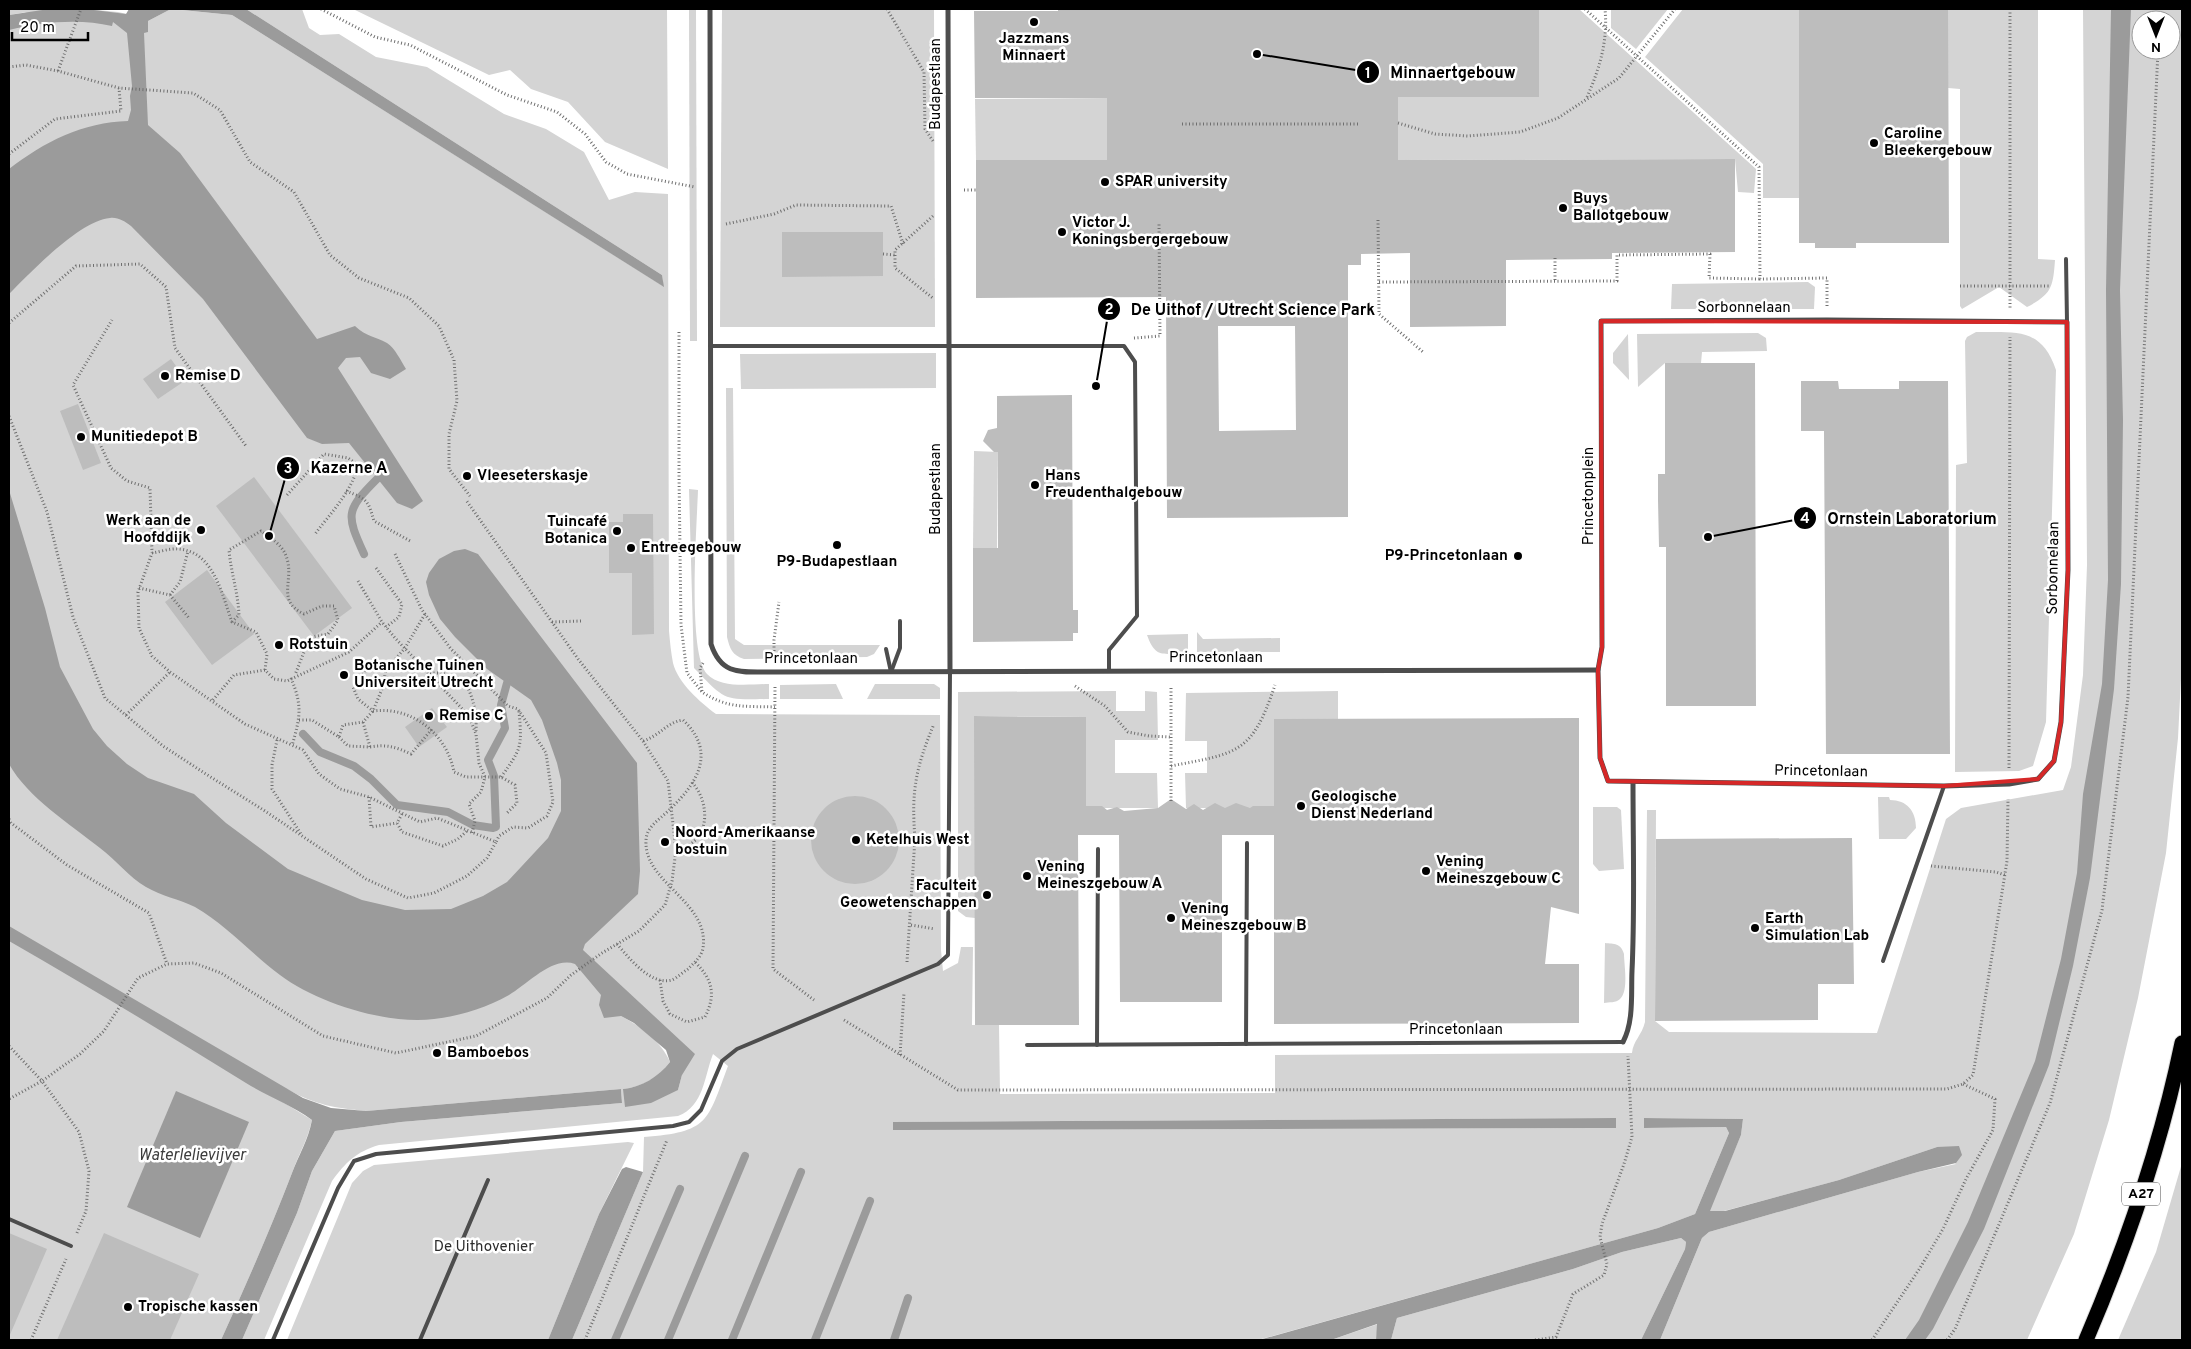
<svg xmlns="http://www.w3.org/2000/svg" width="2191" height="1349" font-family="Overpass,sans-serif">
	<rect width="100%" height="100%" fill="#fff"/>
	<g fill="#d4d4d4" fill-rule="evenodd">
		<path d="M9,9H86L118,12L127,14L148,32V21L171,9L232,15L663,286L662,275L246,9H302L309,28L320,35L339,34L376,57L427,67L504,114L546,129L584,152L609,200L635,192L668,194L669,631C670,642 671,653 673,663C678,683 700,702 716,714L940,715L941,950L943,971L958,963L961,947H973L972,1025H999L1000,1094L1275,1093V1055L1632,1053C1633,1041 1642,1035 1645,1022L1647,810H1656L1655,1021L1669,1032L1877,1033L1946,819L1961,808L2063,790L2071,767L2083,675L2087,565L2083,9H2182V659L2178,738L2166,853L2138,998L2109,1120L2074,1234L2027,1340H1660L1702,1238L1709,1232L1918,1172L1956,1164L1937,1147L1839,1180L1724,1211H1709L1741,1135L1743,1119L1644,1118V1128L1726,1127L1729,1133L1695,1214L1658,1228L1258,1340H572L643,1172L644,1137C709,1132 707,1122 728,1066L713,1054C704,1077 704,1106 678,1116L379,1145C356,1152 346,1162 332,1181L264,1340H242L297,1213L312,1171L335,1131L401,1122L622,1103L621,1089L366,1111C335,1108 315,1105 287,1089L281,1101L312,1120C307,1142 299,1153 292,1173C270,1230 246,1285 221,1340H9V19L27,12L9,15ZM2141,20H2171V50H2141ZM645,1008L682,1075L678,1090L623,1089C643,1087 658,1077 670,1062C662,1042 640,1026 621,1016ZM1615,1118V1128H1592L893,1130L894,1122Z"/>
		<path d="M353,9H667L668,169L605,142L568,102L531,89L510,70L489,75Z"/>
		<path d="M689,9H696L697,341H690Z"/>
		<path d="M722,9H934L935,327H720Z"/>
		<path d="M1367,9H1579L1756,169L1754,193L1738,192L1735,159L1398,160V97H1539V10Z"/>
		<path d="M1611,9H1668L1636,49L1611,28Z"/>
		<path d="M1683,9H1799V198H1763V164L1645,57Z"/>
		<path d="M1948,9H2038V259L2055,260C2053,287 2052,294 2027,307L1999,287L1962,309L1960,306V89L1948,88Z"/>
		<path d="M1108,98L1107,160H976L975,99Z"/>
		<path d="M1808,282L1815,287L1814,309H1671L1672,284Z"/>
		<path d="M1976,332C2015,333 2041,326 2056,370L2046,722L2033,766L2019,771L1955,772L1956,465L1967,463L1965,341L1967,337Z"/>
		<path d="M1758,333L1766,338L1767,351L1702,352L1701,363H1665L1638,387L1637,334Z"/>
		<path d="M1628,334L1629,380L1613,363V353Z"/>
		<path d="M936,353V388L741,389L740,354Z"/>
		<path d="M726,388H733L735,639L744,645H880L874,654L867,657L744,659C732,655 730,649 727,637Z"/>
		<path d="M974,451L998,452L997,548H973Z"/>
		<path d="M689,489L698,490C697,523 687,654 707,674C721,689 751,684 769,684V699C723,700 726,701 694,668Z"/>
		<path d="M1197,632L1203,639L1280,638V652H1197Z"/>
		<path d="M1188,634V653C1164,653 1156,660 1147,635Z"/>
		<path d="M836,684L843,699H780V685Z"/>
		<path d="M875,684H934L940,688V699H867Z"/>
		<path d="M1116,691V711H1145V691L1157,692L1158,740H1115V773H1157L1158,808H1086V717L975,716V918L966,917L958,911V692Z"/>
		<path d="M1338,691V719H1274V808H1186L1185,773H1207V741H1185L1186,693Z"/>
		<path d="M1878,797H1889L1890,800C1907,800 1916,811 1916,828L1906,839H1879Z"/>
		<path d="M1593,807H1617L1621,810L1624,869L1599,871L1593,864Z"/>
		<path d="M1605,943C1614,944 1621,943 1624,954C1624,965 1629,991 1620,999C1616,1003 1609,1002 1604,1003Z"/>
		<path d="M628,1142L634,1143L599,1214L548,1340H287L352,1183L363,1171L374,1165Z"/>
		<path d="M2182,1163V1340H2118L2156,1252Z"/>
		<path d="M1681,1238L1686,1242L1685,1249L1641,1340H1391L1397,1318L1573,1269L1622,1252Z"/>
		<path d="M1378,1324L1376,1340H1331Z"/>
	</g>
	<g fill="#9b9b9b">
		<path d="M49,9H86L126,14L129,9H171L148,21V32L144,33L148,125L180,153L317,339L355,326C366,337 375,336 387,343C395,348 401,361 406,369L390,379L371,373L360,357L346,358L338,368L423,501L412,509L397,503L349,443L322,444L307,438L203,299L131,226C124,221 118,217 110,218C79,221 30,273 9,294V169C44,142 83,122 128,121L131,110L130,96L132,86L127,33L113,22L112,26C80,18 40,22 9,30V15Z"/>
		<path d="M172,9H246L662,275L664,287L232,15Z"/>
		<path d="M2111,9H2131L2120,290L2123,420L2121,584L2114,689L2090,878L2073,966L2049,1065L1984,1229L1933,1329L1925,1340H1905L1919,1320L1968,1222L2035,1061L2061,959L2077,873L2083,794L2102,684L2108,580L2106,290Z"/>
		<path d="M9,490L45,608L60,667L93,729L107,746L127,764L148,778L194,794L226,823L288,869L362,900L405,910L451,909L483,896L507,882L548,838L561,811V780L557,763L542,720L531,700L487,669L455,637L440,619L429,595L426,582L429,573L439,559L454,551L465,549L478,554L637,763L640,871L638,894L585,944L583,950L695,1054L682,1075L678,1090L651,1103L625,1107L623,1089C642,1087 658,1077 670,1062L666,1050L634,1023L621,1016L604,1018L599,1005L601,995L575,964C552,956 527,985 509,995C486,1008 460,1016 434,1019C387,1025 317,1003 280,975C252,954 226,925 195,907C179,899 161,896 146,887C129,877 116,860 100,848C70,824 28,798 9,764Z"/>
		<path d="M9,926L303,1098L331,1108L366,1111L621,1089L622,1103L401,1122L335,1131L312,1171L297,1213L242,1340H221C246,1285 270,1230 292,1173C299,1154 308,1141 312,1120C292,1105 267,1096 246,1083C167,1034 89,987 9,941Z"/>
		<path d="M176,1091L249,1122L200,1238L127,1207Z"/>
		<path d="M1616,1118V1128H1592L893,1130V1122Z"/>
		<path d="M1644,1118L1743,1119L1741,1135L1710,1211H1725L1839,1180L1937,1147L1959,1146L1962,1155L1956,1163L1918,1172L1709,1232L1702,1238L1660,1340H1641L1685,1249L1686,1242L1681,1238L1622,1252L1573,1269L1397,1318L1391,1340H1376L1377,1324L1331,1340H1259L1658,1228L1695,1214L1729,1133L1726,1127L1644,1128Z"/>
		<path d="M626,1167L643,1172L572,1340H548L599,1214L622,1169Z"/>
	</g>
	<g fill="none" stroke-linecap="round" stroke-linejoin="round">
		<g stroke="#9b9b9b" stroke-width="8">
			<path d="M364,554C346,514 345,511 378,478"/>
			<path d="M303,734L320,752L354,766L371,779L397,805L448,812L473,825L493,828L496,827L494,776L488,760L505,728L501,705L507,683"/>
			<path d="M615,1340L680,1189"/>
			<path d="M668,1340L745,1156"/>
			<path d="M732,1340L801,1172"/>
			<path d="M815,1340L870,1201"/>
			<path d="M894,1340L908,1298"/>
		</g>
	</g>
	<g fill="#bdbdbd" fill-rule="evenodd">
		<path d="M1058,9L1539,10V97H1398V160L1735,159V252L1612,253V259L1506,260V326L1410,327V253L1361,254V265H1348V517L1167,518L1166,297L976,298V160H1107V98H975L974,11H1058ZM1218,326H1295L1296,430L1219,431Z"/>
		<path d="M1799,9H1948L1949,243H1856V248H1815V243H1799Z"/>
		<path d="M782,232H883V276L782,277Z"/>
		<path d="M171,359L186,380L158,399L143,379Z"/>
		<path d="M1665,363H1755L1756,706H1666V547H1659L1658,500V474H1665Z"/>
		<path d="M1801,381H1838L1839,389H1899V381H1948L1950,754H1826L1824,431H1801Z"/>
		<path d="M1072,395L1073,610H1078V633H1073V641L973,642V548H998V452H994L983,441L988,430L997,428V396Z"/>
		<path d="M78,404L101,463L83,470L60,411Z"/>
		<path d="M254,477L352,608L314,636L216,506Z"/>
		<path d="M623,514H653L654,634L632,635V573H609V522H623Z"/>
		<path d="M207,570L254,634L212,665L165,602Z"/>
		<path d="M432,708L447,727L419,747L405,727Z"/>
		<path d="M974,716L1086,717V806H1102L1107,810L1117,807L1124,811L1158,808L1171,799L1186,809L1194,804L1203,810L1215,803L1225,808L1236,803L1250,808L1253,806H1274V719L1579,718V914L1551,907L1545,964H1579V1023L1274,1024V835H1222V1002H1120L1119,835H1078L1079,1025H975Z"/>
		<circle cx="855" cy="840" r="44"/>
		<path d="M1852,838L1854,984H1818V1020L1655,1021L1656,839Z"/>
		<path d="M9,1233L47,1249L9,1337Z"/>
		<path d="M104,1233L199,1274L170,1340H57Z"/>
	</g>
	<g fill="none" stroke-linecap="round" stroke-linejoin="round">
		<defs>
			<path id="highway" d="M2086,1340C2127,1244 2161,1145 2182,1043"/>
		</defs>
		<use href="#highway" stroke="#dbdbdb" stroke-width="17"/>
		<g stroke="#6f6f6f" stroke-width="3" stroke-dasharray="1 2.5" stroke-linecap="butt">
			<path d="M321,9L375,37L410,45L507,95L557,112L585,134L606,162L627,174L695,187"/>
			<path d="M887,9L924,72L925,129L933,141"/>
			<path d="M1585,9L1759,167L1760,279L1827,278V307"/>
			<path d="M2010,9V308"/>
			<path d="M2159,20V9"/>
			<path d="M9,67L26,65L58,71L119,88L193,93L220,110L250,162L294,192L330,255L359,278L409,298L439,326L454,360L457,401L449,434V469L470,496"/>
			<path d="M58,71L81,9"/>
			<path d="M1587,97C1600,68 1608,40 1605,9"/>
			<path d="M1398,123L1435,134L1468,136L1520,132L1558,118L1619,78L1675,9"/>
			<path d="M1182,124H1359"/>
			<path d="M9,154L55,119L121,111L119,88"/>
			<path d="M964,190H976"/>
			<path d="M933,216L895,250V268L934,299"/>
			<path d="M1378,220L1379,314L1423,352"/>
			<path d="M726,224L774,214L796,205L891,206L903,244"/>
			<path d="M883,254L895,255"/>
			<path d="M1555,258V281"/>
			<path d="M1379,282L1617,281V255L1710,254L1709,278L1760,279"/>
			<path d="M1960,286H2051"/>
			<path d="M9,323L76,266L140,264L166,287L175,348L246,446"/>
			<path d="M679,332V475L681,625L687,673L702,692"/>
			<path d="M1134,338L1160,336L1159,222"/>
			<path d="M9,416L47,512L73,617L105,698L163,746L209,776L265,811L366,879L408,898L434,893L467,876L487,858L496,842L437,818L420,822L369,797L340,789L319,774L303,750L245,724L170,672L152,656L139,628L138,592L152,553L150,488L127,481L111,468L73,385L112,320"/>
			<path d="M346,491C367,499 368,500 374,521L412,542"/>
			<path d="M287,495L324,454L348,458L358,465C353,490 330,514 315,534"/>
			<path d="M152,553C160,552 170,548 178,549C214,551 222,595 232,622L256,632L267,654L265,670L274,679L287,681L349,652L382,622"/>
			<path d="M395,554L422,610L451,649L508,706L518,709L546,753L553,802L547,816L528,828L513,827L499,836L496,842"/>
			<path d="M376,568L402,604L399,617L386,627"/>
			<path d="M358,581L382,622L395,638L469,716L476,734L479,763L485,777L481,792L469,804L475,821L472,833"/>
			<path d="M139,588L170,595L189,618"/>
			<path d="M170,595L180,582L188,551"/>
			<path d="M232,622L239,615C238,592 231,573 229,550L261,531C271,538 284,546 287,559C294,581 276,601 304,614L322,606H334L338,620L328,634L312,637L306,647L295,675"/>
			<path d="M552,622L581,621"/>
			<path d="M774,658V640L779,602"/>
			<path d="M703,663L700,668L702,692C728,709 746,706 775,707"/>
			<path d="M386,670H366L353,687L358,699L373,711C412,706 447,734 454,772L466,777H501L515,785L517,803L506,814"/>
			<path d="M430,673H441L463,679C473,695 477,713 476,731"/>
			<path d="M291,678C303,707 300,717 292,746"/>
			<path d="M1075,686L1105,706L1128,732L1149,736L1171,737"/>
			<path d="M775,687L773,969L814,1000"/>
			<path d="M213,700L234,675L265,670"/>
			<path d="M126,715L170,672"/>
			<path d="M299,720H312L339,737L343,725L363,722L373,711L382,689L386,670L405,648L425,614"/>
			<path d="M339,737L348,746L370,747L363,722"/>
			<path d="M277,740L272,765V789L301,834"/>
			<path d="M370,747C386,744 396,747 411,754L432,729"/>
			<path d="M1171,766C1238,753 1252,754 1275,685"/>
			<path d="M2009,768L2010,337"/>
			<path d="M501,777C522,748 522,747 519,711"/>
			<path d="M369,797L371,827L397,823"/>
			<path d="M1171,801V686"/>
			<path d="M402,814L397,823L402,832L443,846L458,839L467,831"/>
			<path d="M9,819L11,823L67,865L149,913L167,964"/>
			<path d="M676,850C711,843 711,804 692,782"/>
			<path d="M1931,866L1996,872L2005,875"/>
			<path d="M911,925L935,929"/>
			<path d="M617,944C629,958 651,986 672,980C677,978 683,972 688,969C694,963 702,956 703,948C710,902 644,883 646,841C646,826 661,819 670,809C699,782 716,751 683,720C667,722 661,735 643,741"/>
			<path d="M907,962L915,838C911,791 916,767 934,724"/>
			<path d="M660,980L663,1001L670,1014L687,1022L705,1017C716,995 713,980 695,962"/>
			<path d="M844,1020L958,1090L1947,1089L1963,1084L1973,1075L2007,861L2008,799"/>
			<path d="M9,1046L42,1081L9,1099"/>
			<path d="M900,1055L904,993"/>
			<path d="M77,1233L86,1211L89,1171L79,1132L42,1081L80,1054L104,1031L138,978L167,964L194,963L221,973L323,1036L396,1053L476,1036L547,998L571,975L602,953L639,931L665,905L672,881L676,850L668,781L643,741L578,659L466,500"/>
			<path d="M31,1340L66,1259"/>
			<path d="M585,1340L667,1140"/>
			<path d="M1535,1340L1556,1337L1573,1294L1604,1275L1607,1264L1600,1237L1602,1224L1624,1164L1632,1137L1628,1056"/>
			<path d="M1872,1340L1920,1268L1943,1229L1966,1179L1993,1130L1995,1099L1963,1084"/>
			<path d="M1947,1340L1955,1329L2050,1103L2102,910L2128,697L2158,50"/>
		</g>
		<g stroke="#4d4d4d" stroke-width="4">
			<path d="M2066,259L2067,322"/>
			<path d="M710,346H1124L1135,362L1137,616L1109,650V670"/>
			<path d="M886,649L891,672"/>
			<path d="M891,672L900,648V621"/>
			<path d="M1883,961L1944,786"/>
			<path d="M1246,1044L1247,843"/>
			<path d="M1027,1045L1623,1042"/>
			<path d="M1097,1045L1098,849"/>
			<path d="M9,1219L71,1246"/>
			<path d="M273,1340L338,1188L354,1161L376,1154L673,1126L689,1122L701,1110L722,1061L737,1049L938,964L948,955L950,671"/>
			<path d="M420,1340L488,1180"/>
		</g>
		<g stroke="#4d4d4d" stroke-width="5">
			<path d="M710,9L711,644C722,678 744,671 775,672L1598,670"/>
			<path d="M948,9L950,670"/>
			<path d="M1827,320L2067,322L2068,570L2061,722L2054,761L2038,779L2009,784L1944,786L1608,781L1600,758L1598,670L1602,647L1601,321Z"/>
			<path d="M1623,1042C1634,1021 1631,994 1632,971C1635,908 1633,845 1633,782"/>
		</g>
		<use href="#highway" stroke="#000" stroke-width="15"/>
	</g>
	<path fill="none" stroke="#d62828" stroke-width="4" stroke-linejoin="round" d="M1601,321L2067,322L2068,570L2061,722L2054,761L2038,779L1944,786L1608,781L1600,758L1598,670L1602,647Z"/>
	<g fill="#000" stroke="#fff" stroke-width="2">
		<circle cx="1034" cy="22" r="5"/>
		<circle cx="1874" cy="143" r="5"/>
		<circle cx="1105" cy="182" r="5"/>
		<circle cx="1563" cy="208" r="5"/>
		<circle cx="1062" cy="232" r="5"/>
		<circle cx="165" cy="376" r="5"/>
		<circle cx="81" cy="437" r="5"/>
		<circle cx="467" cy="476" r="5"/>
		<circle cx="1035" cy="485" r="5"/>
		<circle cx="201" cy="530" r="5"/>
		<circle cx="617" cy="531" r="5"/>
		<circle cx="837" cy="545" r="5"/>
		<circle cx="631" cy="548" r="5"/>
		<circle cx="1518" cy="556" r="5"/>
		<circle cx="279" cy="645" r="5"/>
		<circle cx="344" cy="675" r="5"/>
		<circle cx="429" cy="716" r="5"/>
		<circle cx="1301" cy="806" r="5"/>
		<circle cx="856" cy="840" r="5"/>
		<circle cx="665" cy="842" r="5"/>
		<circle cx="1426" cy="871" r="5"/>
		<circle cx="1027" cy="876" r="5"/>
		<circle cx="987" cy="895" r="5"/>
		<circle cx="1171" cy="918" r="5"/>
		<circle cx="1755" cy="928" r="5"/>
		<circle cx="437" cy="1053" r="5"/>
		<circle cx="128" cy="1307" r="5"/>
	</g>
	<g text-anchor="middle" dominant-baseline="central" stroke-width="5" stroke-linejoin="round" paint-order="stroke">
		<rect fill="#fff" stroke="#4c4c4c" stroke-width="1" x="2122" y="1182.5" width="38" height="23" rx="4"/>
		<g font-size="14" font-weight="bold" fill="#000">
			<text x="2141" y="1194">A27</text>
		</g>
		<g font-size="15" font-weight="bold" fill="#000" stroke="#fff" text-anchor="start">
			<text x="1034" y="39" text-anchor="middle">Jazzmans<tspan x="1034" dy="17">Minnaert</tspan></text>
			<text x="1884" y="134">Caroline<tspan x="1884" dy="17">Bleekergebouw</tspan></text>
			<text x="1115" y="182">SPAR university</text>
			<text x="1573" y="199">Buys<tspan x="1573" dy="17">Ballotgebouw</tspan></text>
			<text x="1072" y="223">Victor J.<tspan x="1072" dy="17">Koningsbergergebouw</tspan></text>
			<text x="175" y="376">Remise D</text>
			<text x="91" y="437">Munitiedepot B</text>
			<text x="477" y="476">Vleeseterskasje</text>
			<text x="1045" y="476">Hans<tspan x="1045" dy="17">Freudenthalgebouw</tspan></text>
			<text x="191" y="521" text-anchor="end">Werk aan de<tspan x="191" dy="17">Hoofddijk</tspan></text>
			<text x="607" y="522" text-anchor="end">Tuincafé<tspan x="607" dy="17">Botanica</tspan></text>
			<text x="641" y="548">Entreegebouw</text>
			<text x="1508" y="556" text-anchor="end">P9-Princetonlaan</text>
			<text x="837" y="562" text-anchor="middle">P9-Budapestlaan</text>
			<text x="289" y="645">Rotstuin</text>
			<text x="354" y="666">Botanische Tuinen<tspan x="354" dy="17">Universiteit Utrecht</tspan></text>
			<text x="439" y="716">Remise C</text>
			<text x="1311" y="797">Geologische<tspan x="1311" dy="17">Dienst Nederland</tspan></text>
			<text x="675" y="833">Noord-Amerikaanse<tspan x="675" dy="17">bostuin</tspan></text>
			<text x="866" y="840">Ketelhuis West</text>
			<text x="1436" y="862">Vening<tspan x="1436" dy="17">Meineszgebouw C</tspan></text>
			<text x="1037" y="867">Vening<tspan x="1037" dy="17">Meineszgebouw A</tspan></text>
			<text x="977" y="886" text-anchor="end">Faculteit<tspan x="977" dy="17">Geowetenschappen</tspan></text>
			<text x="1181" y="909">Vening<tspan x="1181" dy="17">Meineszgebouw B</tspan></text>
			<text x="1765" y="919">Earth<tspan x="1765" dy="17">Simulation Lab</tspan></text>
			<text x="447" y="1053">Bamboebos</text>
			<text x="138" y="1307">Tropische kassen</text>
		</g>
		<g font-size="15" fill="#000" stroke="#fff">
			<text transform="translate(936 84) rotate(-90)">Budapestlaan</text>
			<text x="1744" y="308">Sorbonnelaan</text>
			<text transform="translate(936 489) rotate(-90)">Budapestlaan</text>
			<text transform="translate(1589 496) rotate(-90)">Princetonplein</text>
			<text transform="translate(2054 568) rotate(-89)">Sorbonnelaan</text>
			<text x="1216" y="658">Princetonlaan</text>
			<text x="811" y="659">Princetonlaan</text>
			<text transform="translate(1821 772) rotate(1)">Princetonlaan</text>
			<text x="1456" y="1030">Princetonlaan</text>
		</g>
		<g font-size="15" fill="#2b2b2b" stroke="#fff">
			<text x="484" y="1247">De Uithovenier</text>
		</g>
		<g font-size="16" font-style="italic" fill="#3c3c3c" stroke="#fff">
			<text x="192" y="1156">Waterlelievijver</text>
		</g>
	</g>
	<path fill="none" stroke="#000" stroke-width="2" d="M1257 54L1368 72M1096 386L1109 309M269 536L288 468M1708 537L1805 518"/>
	<g fill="#000" stroke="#fff" stroke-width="2">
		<circle cx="1257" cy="54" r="5"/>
		<circle cx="1096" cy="386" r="5"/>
		<circle cx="269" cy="536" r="5"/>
		<circle cx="1708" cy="537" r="5"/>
		<circle cx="1368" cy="72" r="12"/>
		<circle cx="1109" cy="309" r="12"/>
		<circle cx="288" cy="468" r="12"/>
		<circle cx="1805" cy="518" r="12"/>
	</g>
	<g font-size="15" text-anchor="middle" font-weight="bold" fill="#fff">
		<text x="1368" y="78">1</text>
		<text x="1109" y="314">2</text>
		<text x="288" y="473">3</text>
		<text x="1805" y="523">4</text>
	</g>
	<g font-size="16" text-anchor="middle" font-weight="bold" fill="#000" stroke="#fff" stroke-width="5" stroke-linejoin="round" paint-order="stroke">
		<text x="1453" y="78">Minnaertgebouw</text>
		<text x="1253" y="315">De Uithof / Utrecht Science Park</text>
		<text x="349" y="473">Kazerne A</text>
		<text x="1912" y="524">Ornstein Laboratorium</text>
	</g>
	<rect width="2191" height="1349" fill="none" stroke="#000000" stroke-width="20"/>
	<g transform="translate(2156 35) rotate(180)"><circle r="24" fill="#ffffff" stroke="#999999"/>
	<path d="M0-4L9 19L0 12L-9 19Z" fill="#000000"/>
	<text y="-8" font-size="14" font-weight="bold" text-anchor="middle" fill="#000000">N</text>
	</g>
	<path d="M12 32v8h76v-8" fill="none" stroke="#000000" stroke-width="2.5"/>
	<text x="20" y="32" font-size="15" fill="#000000" stroke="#ffffff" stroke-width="4" paint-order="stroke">20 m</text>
</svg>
